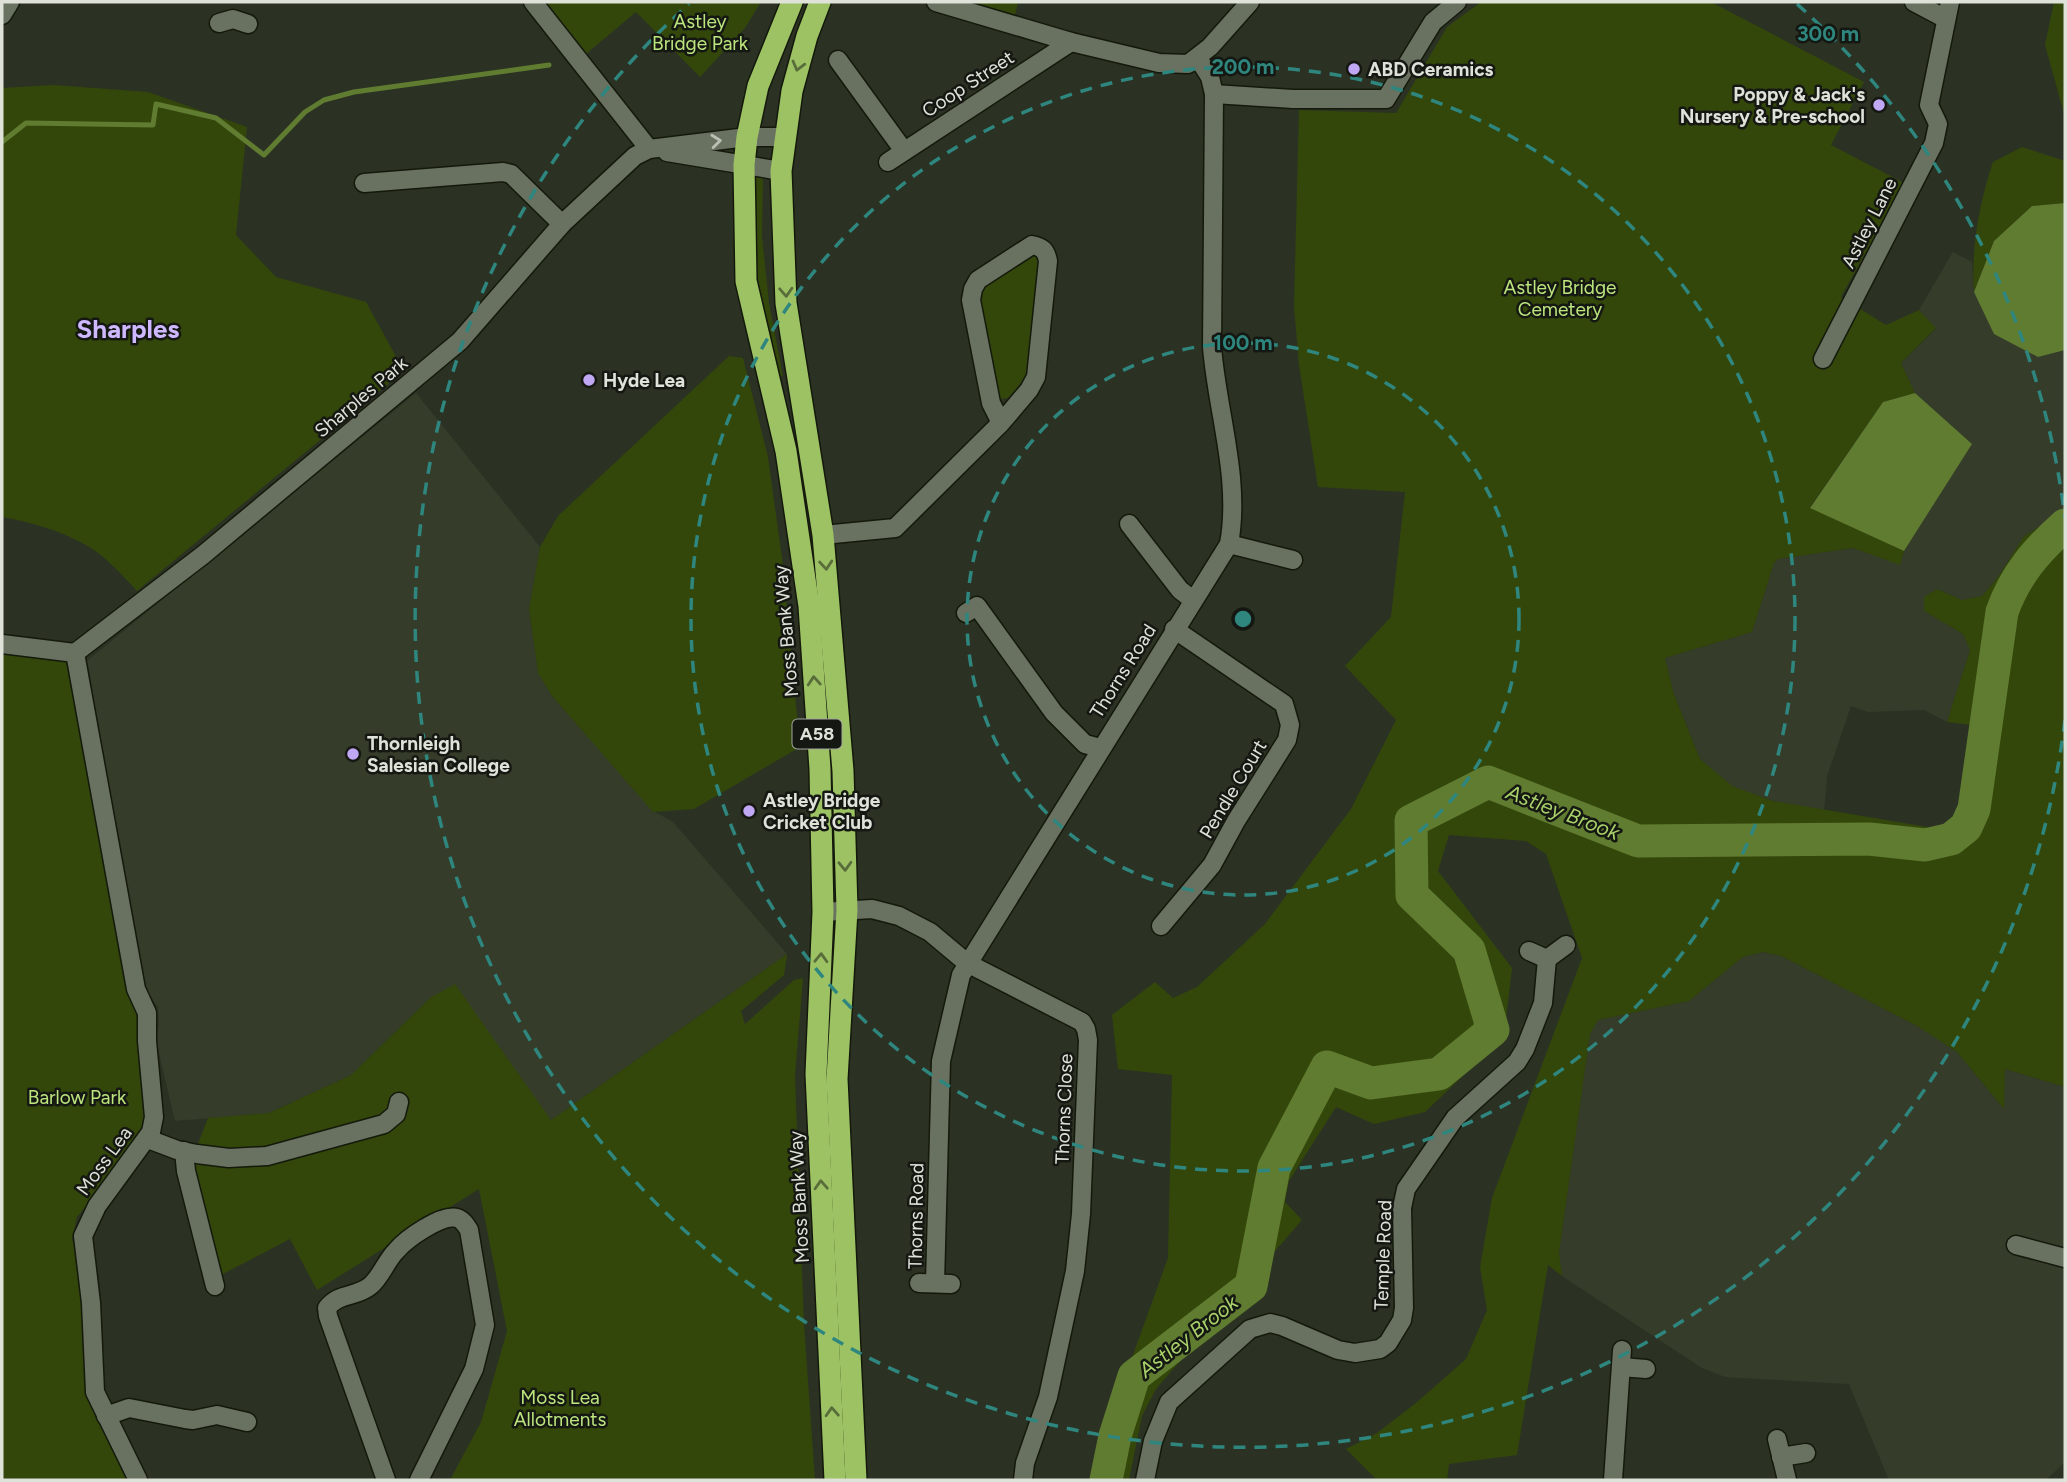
<svg xmlns="http://www.w3.org/2000/svg" width="2067" height="1482" font-family="Figtree,sans-serif">
	<rect width="100%" height="100%" fill="#2b3223"/>
	<g fill="#353d2a">
		<path d="M1953,252L1972,262L1974,292L2038,357L2065,350V512L2024,536L1998,577L1982,596L1962,600L1937,589L1924,611L1963,634L1970,650L1947,722L1924,710L1868,712L1851,706L1827,776L1824,811L1773,801L1731,786L1700,759L1674,694L1665,658L1752,632L1774,563L1778,559L1853,548L1900,564L1904,551L1972,444L1915,393L1901,363L1936,329L1919,310Z"/>
		<path d="M416,393L540,547L529,609L538,673L552,696L653,811L673,822L787,954L551,1120L430,998L351,1075L269,1113L175,1121L156,1040L159,1024L158,1007L145,989L87,661Z"/>
		<path d="M1762,952L1781,956L1917,1026L1957,1052L2003,1108L2004,1069L2065,1087V1462L2046,1480H1889L1849,1384L1725,1377L1702,1368L1562,1276L1559,1252L1590,1033L1598,1020L1689,1001L1743,957Z"/>
	</g>
	<g fill="#33470b">
		<path d="M545,2H761L745,28L700,77L636,12L586,54Z"/>
		<path d="M962,2H1018L1014,20Z"/>
		<path d="M1481,2H1711L1864,82L1831,145L1904,183L1841,297L1886,325L1919,310L1936,328L1901,363L1915,393L1883,402L1810,507L1904,551L1900,565L1853,548L1778,559L1774,563L1752,632L1665,658L1674,694L1700,759L1732,786L1773,801L1951,831L1965,817L1980,726L1947,722L1970,650L1963,634L1924,611V597L1937,589L1962,600L1982,596L1998,577L2024,536L2065,512V1087L2005,1069L2004,1109L1957,1052L1917,1026L1781,956L1763,952L1743,957L1689,1001L1598,1020L1590,1034L1559,1252L1562,1276L1548,1265L1517,1455L1449,1464L1447,1480H1377L1346,1449L1377,1433L1416,1403L1466,1359L1487,1310L1480,1267L1492,1198L1582,958L1546,854L1526,841L1449,835L1438,871L1512,968L1504,1037L1425,1112L1374,1124L1336,1107L1289,1181L1285,1202L1302,1220L1156,1389L1142,1416L1129,1480H1099L1107,1440L1134,1352L1168,1258L1172,1075L1118,1069L1112,1015L1155,982L1173,998L1197,987L1265,924L1351,809L1396,720L1345,666L1391,617L1405,492L1318,487L1299,365L1294,306L1299,110L1396,113L1447,27Z"/>
		<path d="M2054,2H2065V117L2045,45Z"/>
		<path d="M54,85L148,92L247,127L236,235L276,277L366,302L404,371L137,591C122,575 105,555 84,544C59,530 30,522 2,517V88Z"/>
		<path d="M2022,147L2065,161V203L2032,206L1994,241L1974,292C1971,247 1979,204 1993,162Z"/>
		<path d="M750,172L763,174L762,237L769,303L783,376L778,377L761,304L753,238Z"/>
		<path d="M1032,254L1039,257L1041,263L1027,376L1008,398L1000,399L994,394L977,303L980,293L986,282Z"/>
		<path d="M729,356L743,358L768,457L782,558L800,747L694,809L653,812L552,696L538,673L529,609L540,547L558,516Z"/>
		<path d="M2,644L75,653L136,989L154,1117L142,1137L77,1217L72,1239L91,1303L95,1392L138,1480H2Z"/>
		<path d="M787,954L784,975L741,1011L745,1024L794,980L803,978L795,1076L804,1325L815,1480H450L481,1422L507,1331L479,1189L317,1290L290,1239L221,1275L189,1167L208,1118L269,1113L351,1075L430,998L455,984L551,1120Z"/>
	</g>
	<g fill="#607c30">
		<path d="M2065,203V350L2038,357L1994,334L1974,292L1994,241L2032,206Z"/>
		<path d="M1915,393L1972,444L1904,551L1810,508L1883,402Z"/>
	</g>
	<g fill="none" stroke-linecap="round" stroke-linejoin="round">
		<path stroke="#607c30" stroke-width="5" d="M2,142L26,123L153,125L156,104L216,118L264,155L305,112L324,100L354,92L549,65"/>
		<path stroke="#607c30" stroke-width="33" d="M1106,1480L1115,1436L1134,1376L1251,1286L1274,1168L1327,1067L1371,1083L1439,1074L1493,1030L1469,950L1412,895L1411,821L1488,782L1638,841L1869,839L1925,845L1951,839L1966,827L1974,809L2002,612C2015,575 2036,551 2065,525"/>
		<defs>
			<g id="minor">
				<path d="M533,2L649,149"/>
				<path d="M936,2L1071,42L1159,63L1188,64L1210,47L1250,2"/>
				<path d="M1914,2L1946,19"/>
				<path d="M2,15L10,2"/>
				<path d="M219,23L233,19L248,24"/>
				<path d="M838,60L904,151"/>
				<path d="M1214,94L1293,99H1386L1433,22L1457,2"/>
				<path d="M667,152L781,171"/>
				<path d="M888,162L1071,42"/>
				<path d="M364,183L503,172L511,174L562,224"/>
				<path d="M1823,359L1934,143L1938,124L1929,105L1950,2"/>
				<path d="M1129,524L1180,590L1193,600"/>
				<path d="M823,535L895,528L1001,423L1029,390L1036,377L1048,261C1046,251 1043,247 1032,245L978,280L973,289L971,300L991,403L1001,423"/>
				<path d="M1229,544L1293,560"/>
				<path d="M966,613L977,606L1054,713L1085,744L1100,748"/>
				<path d="M2,644L75,653"/>
				<path d="M75,653L203,555L460,341L562,224L635,156L649,149L747,137H784"/>
				<path d="M75,653L136,989L147,1013V1041L154,1117L151,1132L97,1206L83,1236L91,1303L95,1392L138,1480"/>
				<path d="M823,912L872,909L899,916L930,932L967,963L1082,1022L1086,1029L1088,1040L1081,1214L1075,1271L1048,1397L1025,1463L1023,1480"/>
				<path d="M1161,926L1212,865L1236,821L1287,740L1290,725L1284,704L1174,629"/>
				<path d="M1529,951L1547,959L1566,945"/>
				<path d="M148,1139L177,1150L197,1154L229,1158L267,1156L384,1124L396,1114L399,1102"/>
				<path d="M184,1151L186,1171L215,1286"/>
				<path d="M2016,1245L2065,1258"/>
				<path d="M919,1283L951,1284"/>
				<path d="M935,1283L941,1061L961,975L1229,544C1241,479 1217,411 1212,347L1214,94L1210,77L1198,58"/>
				<path d="M1621,1367L1646,1369"/>
				<path d="M106,1416L129,1408L185,1419L193,1420L217,1415L247,1422"/>
				<path d="M1777,1439L1787,1480"/>
				<path d="M1781,1457L1806,1453"/>
				<path d="M386,1480L328,1316L327,1308C340,1292 355,1298 370,1286C381,1277 386,1261 396,1251C406,1239 441,1214 457,1218C463,1220 466,1225 469,1230L485,1325L474,1369L419,1480"/>
				<path d="M1145,1480L1153,1441L1169,1402L1250,1329L1270,1323L1282,1326L1338,1350L1355,1353L1380,1349L1388,1343L1402,1320L1404,1308L1402,1208L1406,1189L1455,1118L1517,1062L1525,1049L1543,1003L1547,959"/>
				<path d="M1613,1480L1622,1350"/>
			</g>
			<g id="highway">
				<path d="M792,2L758,86L747,137L744,165L746,281L786,451L809,606L820,769L823,912L816,1074L835,1480"/>
				<path d="M820,2L807,36L792,91L781,171L786,303L823,535L843,771L847,910L837,1079L856,1480"/>
			</g>
		</defs>
		<use href="#minor" stroke="#14190c" stroke-width="21"/>
		<use href="#highway" stroke="#14190c" stroke-width="24"/>
		<use href="#minor" stroke="#697160" stroke-width="18"/>
		<use href="#highway" stroke="#9dc264" stroke-width="21"/>
	</g>
	<defs><path id="oneway-chevron" d="M-2-3.5L2.5 0L-2 3.5" fill="none" stroke-width="1.6" stroke-linecap="round" stroke-linejoin="round" transform="scale(1.75)"/></defs>
	<g stroke="#596d3b">
		<use href="#oneway-chevron" transform="translate(798 66) rotate(105)"/>
		<use href="#oneway-chevron" transform="translate(786 292) rotate(87)"/>
		<use href="#oneway-chevron" transform="translate(826 565) rotate(85)"/>
		<use href="#oneway-chevron" transform="translate(814 681) rotate(-94)"/>
		<use href="#oneway-chevron" transform="translate(845 866) rotate(88)"/>
		<use href="#oneway-chevron" transform="translate(821 958) rotate(-88)"/>
		<use href="#oneway-chevron" transform="translate(821 1185) rotate(-93)"/>
		<use href="#oneway-chevron" transform="translate(832 1412) rotate(-93)"/>
	</g>
	<use stroke="#bbc0b5" href="#oneway-chevron" transform="translate(716 141) rotate(-6)"/>
	<g fill="none" stroke="#2e867e" stroke-width="3.5" stroke-dasharray="12 9">
		<circle cx="1243" cy="619" r="276"/>
		<circle cx="1243" cy="619" r="552"/>
		<path d="M2065 720A828 828 0 1 1 689 4M1797 4A828 828 0 0 1 2065 518"/>
	</g>
	<g fill="#c0a8f4" stroke="#151812" stroke-width="2.5">
		<circle cx="1354" cy="69" r="7"/>
		<circle cx="1879" cy="105" r="7"/>
		<circle cx="589" cy="380" r="7"/>
		<circle cx="353" cy="754" r="7"/>
		<circle cx="749" cy="811" r="7"/>
	</g>
	<g text-anchor="middle" dominant-baseline="central" stroke-width="5" stroke-linejoin="round" paint-order="stroke">
		<rect fill="#151812" stroke="#a2a59d" stroke-width="2" x="792.5" y="719.5" width="49" height="29" rx="5"/>
		<g font-size="18" font-weight="bold" fill="#dee2d9">
			<text x="817" y="734">A58</text>
		</g>
		<g font-size="19" fill="#bce57d" stroke="#151812">
			<text x="700" y="21">Astley<tspan x="700" dy="22">Bridge Park</tspan></text>
			<text x="1560" y="287">Astley Bridge<tspan x="1560" dy="22">Cemetery</tspan></text>
			<text x="77" y="1097">Barlow Park</text>
			<text x="560" y="1397">Moss Lea<tspan x="560" dy="22">Allotments</tspan></text>
		</g>
		<g font-size="19" font-weight="bold" fill="#dee2d9" stroke="#151812" text-anchor="start">
			<text x="1368" y="69">ABD Ceramics</text>
			<text x="1865" y="94" text-anchor="end">Poppy &amp; Jack's<tspan x="1865" dy="22">Nursery &amp; Pre-school</tspan></text>
			<text x="603" y="380">Hyde Lea</text>
			<text x="367" y="743">Thornleigh<tspan x="367" dy="22">Salesian College</tspan></text>
			<text x="763" y="800">Astley Bridge<tspan x="763" dy="22">Cricket Club</tspan></text>
		</g>
		<g font-size="19" fill="#dee2d9" stroke="#151812">
			<text transform="translate(968 84) rotate(-33)">Coop Street</text>
			<text transform="translate(1869 223) rotate(-63)">Astley Lane</text>
			<text transform="translate(361 397) rotate(-40)">Sharples Park</text>
			<text transform="translate(786 631) rotate(-95)">Moss Bank Way</text>
			<text transform="translate(1123 671) rotate(-58)">Thorns Road</text>
			<text transform="translate(1233 789) rotate(-59)">Pendle Court</text>
			<text transform="translate(1064 1109) rotate(-88)">Thorns Close</text>
			<text transform="translate(104 1161) rotate(-54)">Moss Lea</text>
			<text transform="translate(799 1197) rotate(-93)">Moss Bank Way</text>
			<text transform="translate(916 1216) rotate(-89)">Thorns Road</text>
			<text transform="translate(1383 1255) rotate(-88)">Temple Road</text>
		</g>
		<g font-size="21" font-style="italic" fill="#a9d16a" stroke="#151812">
			<text transform="translate(1563 812) rotate(21)">Astley Brook</text>
			<text transform="translate(1188 1336) rotate(-38)">Astley Brook</text>
		</g>
		<g font-size="26" font-weight="bold" fill="#ceb8ff" stroke="#151812">
			<text x="128" y="329">Sharples</text>
		</g>
	</g>
	<circle cx="1243" cy="619" r="10" fill="#2e867e" stroke="#151812" stroke-width="3.5"/>
	<g font-size="21" text-anchor="middle" font-weight="bold" fill="#2e867e" stroke="#151812" stroke-width="5" stroke-linejoin="round" paint-order="stroke">
		<text x="1828" y="41">300 m</text>
		<text x="1243" y="74">200 m</text>
		<text x="1243" y="350">100 m</text>
	</g>
	<rect width="2067" height="1482" fill="none" stroke="#dee2d9" stroke-width="7"/>
</svg>
